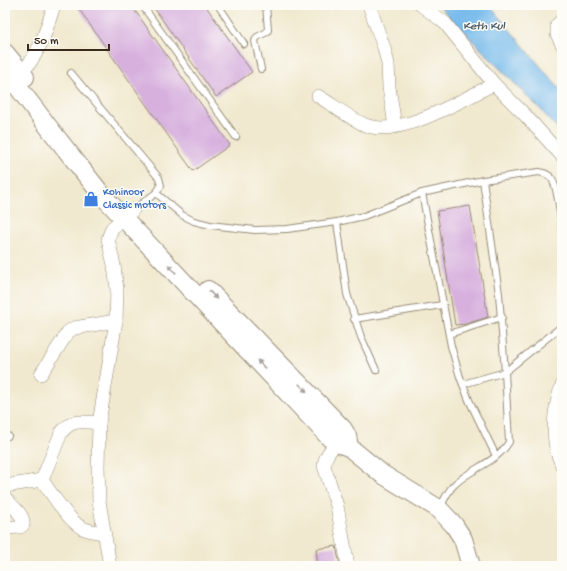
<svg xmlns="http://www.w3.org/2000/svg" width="567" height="571" font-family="'Gochi Hand',sans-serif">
	<rect width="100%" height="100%" fill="#fdfcf7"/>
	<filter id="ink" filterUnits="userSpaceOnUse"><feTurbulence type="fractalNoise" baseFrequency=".025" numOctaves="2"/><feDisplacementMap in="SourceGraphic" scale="8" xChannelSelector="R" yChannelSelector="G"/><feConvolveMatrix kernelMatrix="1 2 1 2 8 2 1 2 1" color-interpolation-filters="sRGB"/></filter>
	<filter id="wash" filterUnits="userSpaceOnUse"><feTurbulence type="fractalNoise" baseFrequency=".012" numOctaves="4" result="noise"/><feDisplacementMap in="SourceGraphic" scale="16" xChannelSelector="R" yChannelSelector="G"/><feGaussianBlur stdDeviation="0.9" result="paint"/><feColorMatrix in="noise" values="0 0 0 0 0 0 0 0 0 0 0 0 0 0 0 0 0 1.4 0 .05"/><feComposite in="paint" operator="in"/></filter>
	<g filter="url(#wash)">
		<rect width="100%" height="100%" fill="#f1e9cf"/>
		<path fill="#75b9eb" stroke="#587284" d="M439,5H489L562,92V134L541,110L452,20Z"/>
		<g id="blocks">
			<g fill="#d7b0de">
				<path d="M76,5H131L230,145L193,171Z"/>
				<path d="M152,5H205L252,72L216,97Z"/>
				<path d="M470,206L488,317L466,324L455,325L437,211Z"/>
				<path d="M336,546L340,566H318L316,549Z"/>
			</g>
		</g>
	</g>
	<g filter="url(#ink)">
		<use href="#blocks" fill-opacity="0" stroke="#968a76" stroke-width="1"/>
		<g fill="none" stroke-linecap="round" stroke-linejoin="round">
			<defs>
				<g id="service">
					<path d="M142,5L236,137"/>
					<path d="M218,5L244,44"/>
					<path d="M261,69L255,41L257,37L267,32L268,30L266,5"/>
					<path d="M71,73L159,178L161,186L156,193L133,210"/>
					<path d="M156,193L182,215L194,221L210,225L255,230L287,229L337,222L364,216L422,193L483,180L539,172C544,173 549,174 552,179C558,188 560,216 562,227"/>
					<path d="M422,193L451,346L460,377L469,400L496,456"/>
					<path d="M337,222L347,294L361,337L376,370"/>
					<path d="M354,319L442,305"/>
					<path d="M449,334L502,317"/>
					<path d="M463,384L505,372L499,294L483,180"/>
					<path d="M5,435L8,436"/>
					<path d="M440,507C445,499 448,490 455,484C472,468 497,462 509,442L505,372L562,326"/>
				</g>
				<g id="minor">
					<path d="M369,5L384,48L388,64L389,87L395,126"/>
					<path d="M421,5L445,23L494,84L526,116L562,156"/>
					<path d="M562,20L557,25V34L562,44"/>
					<path d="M16,78C38,59 46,32 54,5"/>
					<path d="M318,96C333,105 349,118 365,125C399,139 463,99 494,84"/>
					<path d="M41,374L68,332L74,328L116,321"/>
					<path d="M562,385C555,405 552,427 556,448C557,454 560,460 562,466"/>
					<path d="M99,423C83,422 72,418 61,433L42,480C51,493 69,521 82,528C89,531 96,532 103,533"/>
					<path d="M337,443C330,450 325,456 324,466L337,506L348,566"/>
					<path d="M5,486L42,480"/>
					<path d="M5,498C11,505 25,515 23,525L20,527L5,528"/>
					<path d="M110,566L99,501L98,466L99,423L116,321L117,290L114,265L108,239L112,228L133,210"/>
				</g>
				<g id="secondary">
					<path d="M5,53L25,77"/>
					<path d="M5,70L53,133L102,195L330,438L337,443L349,447L382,474L439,509L454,525L463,539L471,566"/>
					<path d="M208,290L343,429L347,436L349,447"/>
				</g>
			</defs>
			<use href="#service" stroke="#968a76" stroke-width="8"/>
			<use href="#minor" stroke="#968a76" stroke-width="14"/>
			<use href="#secondary" stroke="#968a76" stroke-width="20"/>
			<use href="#service" stroke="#fff" stroke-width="6"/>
			<use href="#minor" stroke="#fff" stroke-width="13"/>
			<use href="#secondary" stroke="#fff" stroke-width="18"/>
		</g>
		<defs><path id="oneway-solid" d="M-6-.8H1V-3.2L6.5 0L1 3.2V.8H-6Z"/></defs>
		<g fill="#a79f9a">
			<use href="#oneway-solid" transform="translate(172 269) rotate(-133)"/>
			<use href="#oneway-solid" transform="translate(213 295) rotate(47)"/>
			<use href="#oneway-solid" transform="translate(261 364) rotate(-133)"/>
			<use href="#oneway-solid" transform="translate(303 388) rotate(45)"/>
		</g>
	</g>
	<defs>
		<symbol id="shop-bare" viewBox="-9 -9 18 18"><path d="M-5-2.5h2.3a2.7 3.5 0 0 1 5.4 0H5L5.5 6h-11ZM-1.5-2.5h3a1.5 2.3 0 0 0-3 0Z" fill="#3f7fe0" stroke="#fdfcf7" stroke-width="2.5" paint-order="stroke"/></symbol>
	</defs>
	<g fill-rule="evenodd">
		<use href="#shop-bare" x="80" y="188" width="22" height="22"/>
	</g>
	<g text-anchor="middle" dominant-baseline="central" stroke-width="3" stroke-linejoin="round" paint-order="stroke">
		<g font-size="11" fill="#366cbe" stroke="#fdfcf7" text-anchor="start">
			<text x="103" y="193">Kohinoor<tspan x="103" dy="13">Classic motors</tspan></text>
		</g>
		<g font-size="12" font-style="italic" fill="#4f5c66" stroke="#fdfcf7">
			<text x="484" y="27">Keth Kul</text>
		</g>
	</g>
	<rect width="567" height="571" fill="none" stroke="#fdfcf7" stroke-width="20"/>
	<path d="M28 44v6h81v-6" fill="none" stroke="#3b2a1e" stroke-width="2"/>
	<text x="34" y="44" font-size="12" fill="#3b2a1e" stroke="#fdfcf7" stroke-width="3" paint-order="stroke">50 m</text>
</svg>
